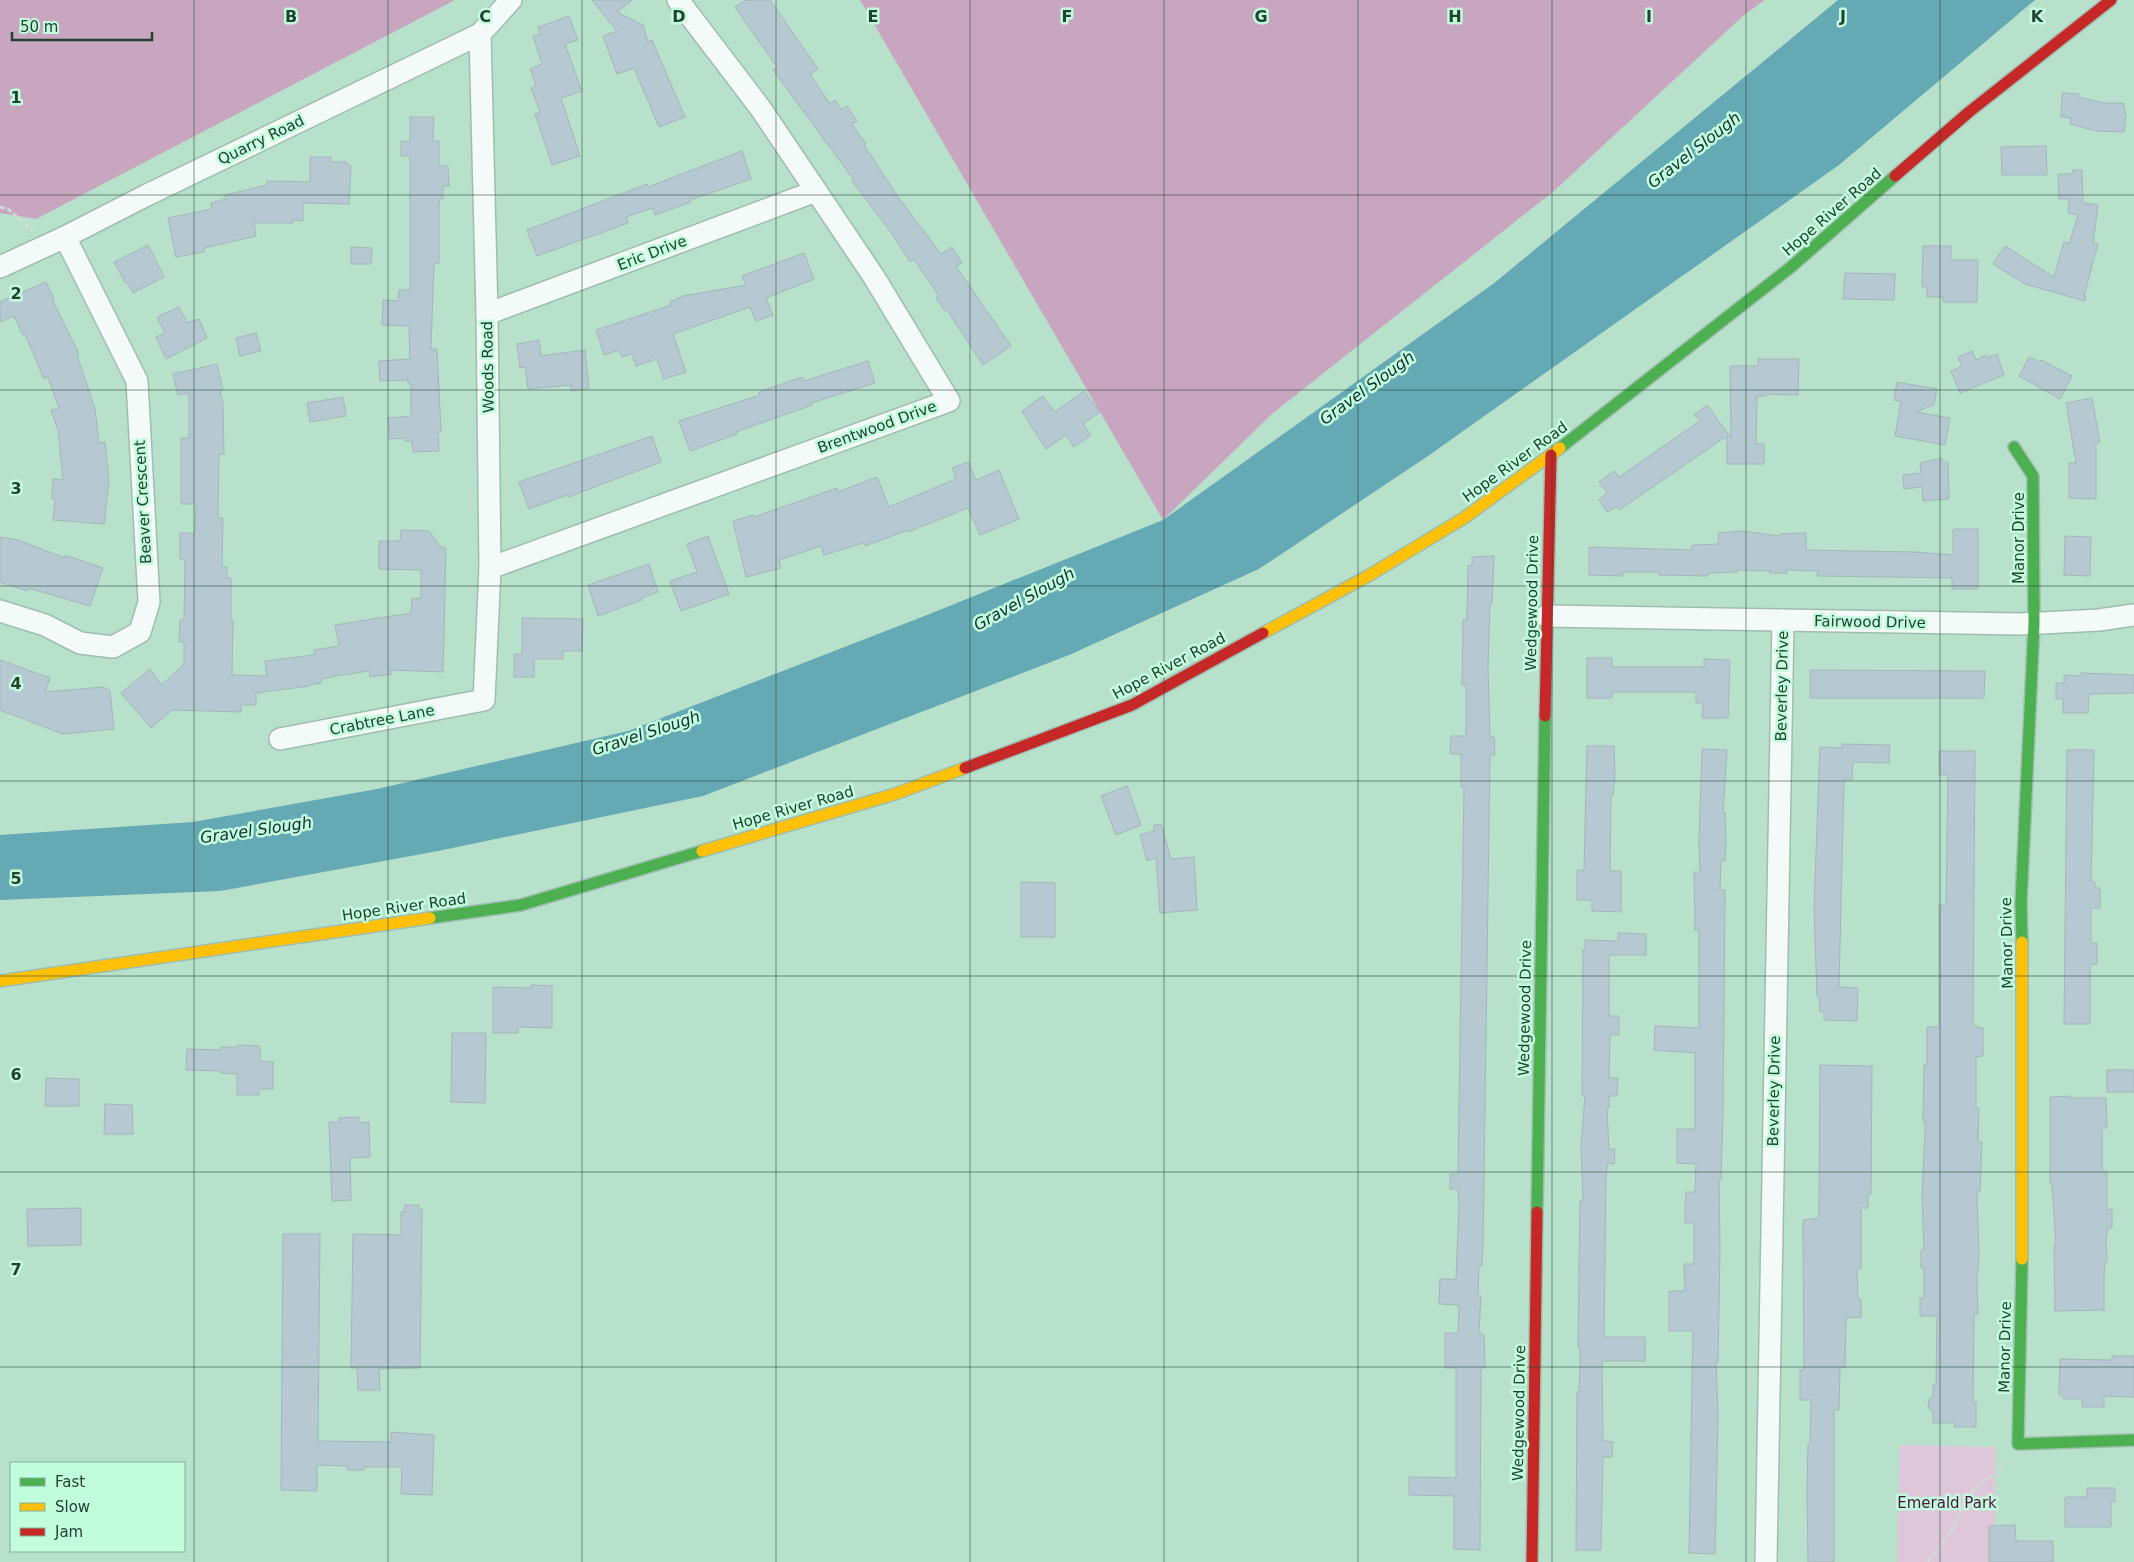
<svg xmlns="http://www.w3.org/2000/svg" width="2134" height="1562" font-family="'DejaVu Sans',sans-serif">
	<rect width="100%" height="100%" fill="#b8e1cc"/>
	<path fill="#dec7d8" d="M1900,1445L1996,1447L1994,1562H1897Z"/>
	<g fill="#c8a6c0">
		<path d="M0,0H455L36,219L0,213Z"/>
		<path d="M860,0H1765L1744,15L1554,191L1273,413L1163,520Z"/>
	</g>
	<path fill="#65a9b4" d="M1838,0H2035L1839,165L1428,456L1259,569L1069,655L703,796L438,851L220,891L0,900V835L193,822L377,789L628,731L927,615L1163,520L1493,284Z"/>
	<g fill="#b6c9d3" stroke="#a3b6b8">
		<path d="M592,0H632L617,12L643,25L648,42L652,40L685,117L659,127L634,68L617,74L603,36L617,31Z"/>
		<path d="M746,0H770L818,69L810,74L830,104L835,100L842,110L847,106L857,121L852,124L866,144L864,145L898,197L941,254L952,247L962,263L956,266L1011,346L983,365L947,310L945,311L936,298L939,296L914,259L910,262L890,231L852,181L854,180L773,70L777,67L735,7Z"/>
		<path d="M569,16L578,40L565,44L582,91L561,98L580,156L552,165L535,114L540,112L531,88L536,85L530,69L542,64L533,36L540,34L538,27Z"/>
		<path d="M2062,93L2079,94L2078,97L2104,103H2123L2126,115L2124,132L2097,131L2070,124L2071,118L2061,117Z"/>
		<path d="M410,117H434L433,141H439V166H448L449,186H443V199H440L439,203V263H434L431,349H437L441,432H438L439,451L413,452L412,441H405V438L390,439L388,418L411,416V384H408V380L380,381L379,361L410,359L409,326L382,325L383,300L398,301L399,290H410V156H401V141L410,142Z"/>
		<path d="M2046,146L2047,175H2002L2001,147Z"/>
		<path d="M742,151L751,179L690,200L691,202L655,215L653,208L626,217L628,223L537,256L527,230L647,184L648,187Z"/>
		<path d="M310,157H331V162H346L351,166L349,204L303,203V221L293,220V223H254L256,236L204,248V252L176,257L168,218L212,209L211,203L226,199L225,195L267,185V181L310,182Z"/>
		<path d="M2073,170H2082L2083,203L2098,205L2093,243L2098,244L2084,296L2086,297L2085,301L2025,284L1993,264L2005,246L2054,277L2064,242L2069,244L2078,215L2068,213L2069,199H2059L2058,174H2072Z"/>
		<path d="M148,245L164,277L133,293L128,283L126,284L114,262Z"/>
		<path d="M1923,246H1951V260H1978L1977,302H1943V297H1927V287H1922Z"/>
		<path d="M351,247L372,248L371,264H351Z"/>
		<path d="M804,253L814,279L766,298L773,315L756,321L750,307L673,334L686,372L664,379L657,359L636,366L632,354L622,357L619,350L604,355L596,330L671,305L670,302L683,296L746,285L742,276Z"/>
		<path d="M1845,273L1895,274L1894,300L1843,299Z"/>
		<path d="M46,282L54,298L52,299L79,354L77,355L95,409L99,443L105,442L109,482L104,524L53,520L55,499H52L53,479L63,480L58,430L51,410L59,408L48,377L44,379L25,334L23,335L14,316L0,322V302Z"/>
		<path d="M179,307L187,323L199,319L207,338L166,359L156,337L165,333L157,317Z"/>
		<path d="M256,333L261,351L240,356L236,338Z"/>
		<path d="M539,340L541,356L585,350L589,388L571,391V385L528,389L525,367L520,368L517,344Z"/>
		<path d="M1972,351L1976,360L1986,355L1987,358L1997,354L2004,375L1960,393L1951,371L1962,366L1958,357Z"/>
		<path d="M2029,357L2039,362L2041,360L2072,376L2060,399L2019,376Z"/>
		<path d="M1758,359H1799L1798,395L1766,394V396H1757L1756,444H1764V464H1727V436L1619,510L1616,507L1607,512L1599,500L1607,493L1599,482L1614,471L1619,477L1700,421L1694,415L1707,405L1731,438L1730,366H1758Z"/>
		<path d="M868,361L875,383L811,403L812,405L736,432L737,434L690,451L679,421L760,395L759,392L802,377L804,381Z"/>
		<path d="M217,364L223,390L220,391L223,404L224,454H219L218,518H223L222,567H227V578H231V621H233L232,675L267,676L265,661L314,655V650L339,646L335,625L411,613L412,598L421,599V570L379,569V541H400L401,530L429,531L441,547L446,548L443,672L391,670L392,674L370,677L369,671L336,676L322,679L321,683L309,685V686L256,693V705H241V712L172,710L151,728L121,693L150,669L162,685L184,664V642H179L180,620H184L185,560L180,559V533H195L196,504H181V438H189V393L178,395L173,374Z"/>
		<path d="M1897,382L1937,389L1934,405L1916,412L1950,418L1945,445L1895,436L1901,401L1894,400Z"/>
		<path d="M1084,391L1100,412L1083,424L1091,435L1074,447L1066,435L1046,449L1022,411L1043,396L1055,412Z"/>
		<path d="M343,397L346,416L310,422L307,403Z"/>
		<path d="M2092,398L2100,442L2096,443V499L2069,498V463H2076L2066,403Z"/>
		<path d="M652,436L661,462L568,497L567,495L529,509L519,482Z"/>
		<path d="M1942,458V462H1948L1949,499L1923,501L1922,487L1904,489L1903,475L1921,473L1920,463Z"/>
		<path d="M968,462L976,480L999,470L1019,519L980,535L968,508L908,532V530L865,546L863,543L824,555L821,546L779,560L781,568L746,577L733,521L753,515L754,517L837,488L838,492L877,477L889,507L956,479L952,468Z"/>
		<path d="M1953,529H1978V589H1952V578L1817,576L1818,571L1786,570L1787,573H1770V571L1737,570V572L1708,573V576L1659,575V572H1623V576L1589,575V547L1692,550V545L1718,544L1719,533L1741,531L1780,536V534L1806,533V550L1916,552L1953,555Z"/>
		<path d="M708,536L729,594L681,611L670,581L697,572L687,544Z"/>
		<path d="M2065,536L2091,537L2090,576L2064,575Z"/>
		<path d="M0,537L18,540L65,558V555L103,568L90,606L28,588L27,591L0,582Z"/>
		<path d="M1494,556L1492,604H1490L1488,667L1490,737H1494L1495,755H1490L1483,1246L1482,1265H1479L1478,1296H1481L1479,1332L1484,1335L1485,1368H1481L1480,1550L1454,1549V1496L1409,1495V1477L1456,1478V1368H1445V1333H1458L1459,1305L1439,1304L1440,1279H1456L1459,1205L1458,1189H1450V1174H1458L1464,787H1461V754H1450L1451,736H1466V685H1462L1463,620H1467L1468,565L1472,566V557Z"/>
		<path d="M649,564L658,592L641,598L642,600L598,616L588,585Z"/>
		<path d="M522,618L583,619L582,651H563V659H534V677H514V654H522Z"/>
		<path d="M1587,658H1612V667H1704V659L1730,660L1728,718H1702L1703,703H1696V692H1612V698H1587Z"/>
		<path d="M0,660L50,678L45,692L103,687L110,691L114,729L63,734L0,710Z"/>
		<path d="M1810,670L1985,671L1984,698H1810Z"/>
		<path d="M2081,673L2134,675V693L2089,694L2088,713H2063V699H2056V683H2064V675L2081,676Z"/>
		<path d="M1842,744L1890,745L1889,763L1853,762L1852,780L1844,779L1839,987L1858,988L1857,1021L1824,1020V1012H1820L1819,997L1817,996L1814,907L1820,747L1842,748Z"/>
		<path d="M1587,746H1614L1615,775L1613,795H1611L1610,871H1621V912L1592,911V900H1577V870H1584Z"/>
		<path d="M1702,749L1727,750L1723,812H1725L1726,842L1725,861H1721L1720,890H1725L1723,1111L1721,1179H1719L1720,1249L1718,1362H1716L1718,1413L1715,1554L1689,1553L1693,1331H1669V1291H1685L1684,1264H1694V1223H1685V1205L1686,1192H1695L1696,1164L1677,1163V1129H1695V1053L1654,1050L1655,1026L1699,1028V930H1695L1694,872H1700L1699,842Z"/>
		<path d="M2067,750H2094L2091,881L2095,882V888H2100V908H2091V943H2097V964L2090,965V1024H2064Z"/>
		<path d="M1939,751H1975L1973,1026L1983,1028V1056L1976,1057V1108H1979L1978,1141L1982,1142L1980,1191H1977L1979,1258L1977,1279L1978,1314H1974L1973,1402H1976V1427H1954L1955,1423H1933V1412L1928,1407L1929,1400L1933,1396V1385H1936L1937,1316H1920V1298H1924V1268H1921V1250H1924L1922,1196L1925,1133V1121H1923L1924,1065H1927V1027H1939V905H1946L1948,775H1939Z"/>
		<path d="M1127,786L1141,825L1116,835L1101,796Z"/>
		<path d="M1161,824L1171,859L1194,857L1197,910L1160,913L1156,858L1147,861L1140,835L1154,831V825Z"/>
		<path d="M1021,882L1055,883V937H1021Z"/>
		<path d="M1618,933L1646,934V955H1609V1016H1619V1035H1610L1609,1078H1618L1617,1096H1609V1108H1607L1609,1149H1615L1614,1164L1608,1163L1606,1175L1604,1337H1645V1361H1602L1603,1441L1613,1442L1612,1457H1603L1601,1550H1576L1577,1392H1579L1580,1367V1348H1578L1580,1201H1583L1581,1145L1585,1096H1582L1583,950H1585V940L1618,941Z"/>
		<path d="M531,985L552,986V1028L518,1027V1033H493V987L531,988Z"/>
		<path d="M452,1033H486L485,1103L451,1102Z"/>
		<path d="M238,1045L260,1046V1061L273,1062V1089H259V1095H237V1074L221,1073V1071L186,1070L187,1049L221,1050V1047H238Z"/>
		<path d="M1820,1065L1872,1066L1871,1194L1868,1195V1208H1861V1269H1857L1858,1299H1861V1317L1846,1318L1845,1367H1840L1839,1410H1834V1562H1808L1807,1492L1808,1444H1810L1811,1400H1800V1370H1804L1803,1220L1819,1218Z"/>
		<rect x="2107" y="1070" width="27" height="22"/>
		<path d="M46,1078L79,1079V1106H45Z"/>
		<path d="M2070,1096V1098H2106L2107,1128H2102V1172H2107V1210L2112,1209V1228H2108L2106,1240L2107,1262H2105L2104,1277V1310L2055,1311L2054,1246H2056L2052,1184H2050V1097Z"/>
		<path d="M105,1104L132,1105L133,1134H104Z"/>
		<path d="M359,1117V1123L369,1122L370,1157L350,1158L351,1200L332,1201L329,1122H340L339,1118Z"/>
		<path d="M405,1205H419V1209H422L420,1368L379,1369L380,1390H358L357,1368H351L353,1234L401,1235V1212H404Z"/>
		<path d="M81,1208V1245L28,1246L27,1209Z"/>
		<path d="M283,1234H320L318,1441L391,1442V1432L434,1435L432,1495L401,1494L402,1467H364V1470H347V1466L317,1465V1491L281,1490Z"/>
		<path d="M2112,1356H2134V1397L2104,1396V1407H2082V1399H2064L2059,1394L2060,1359L2112,1360Z"/>
		<path d="M2087,1488H2115V1502H2111V1527H2065V1497H2087Z"/>
		<path d="M2015,1525L2016,1541H2053V1562H1989V1526Z"/>
	</g>
	<g fill="none" stroke-linecap="round" stroke-linejoin="round">
		<defs>
			<g id="street">
				<path d="M0,267L65,237L145,196L480,34L511,0"/>
				<path d="M487,314L816,191"/>
				<path d="M490,568L949,401L874,277L761,109L678,0"/>
				<path d="M0,611L45,625L80,643L113,647L140,632L149,602L137,381L65,237"/>
				<path d="M1546,616L2020,624L2099,620L2134,615"/>
				<path d="M280,739L484,700L490,568L487,314L480,34"/>
				<path d="M1766,1562L1783,620"/>
			</g>
			<g id="fast">
				<path d="M2014,447L2033,476L2034,624L2021,903L2022,942"/>
				<path d="M1560,448L1791,267L1895,176"/>
				<path d="M430,918L521,905L702,851"/>
				<path d="M1537,1212L1545,716"/>
				<path d="M2022,1259L2018,1444L2134,1440"/>
			</g>
			<g id="slow">
				<path d="M1263,633L1368,576L1464,518L1560,448"/>
				<path d="M702,851L895,794L965,768"/>
				<path d="M0,981L430,918"/>
				<path d="M2022,1259V942"/>
			</g>
			<g id="jam">
				<path d="M1895,176L1969,112L2111,0"/>
				<path d="M1545,716L1551,455"/>
				<path d="M965,768L1132,705L1263,633"/>
				<path d="M1532,1562L1537,1212"/>
			</g>
		</defs>
		<use href="#street" stroke="#9ebead" stroke-width="24"/>
		<use href="#fast" stroke="#9ebead" stroke-width="14"/>
		<use href="#slow" stroke="#9ebead" stroke-width="14"/>
		<use href="#jam" stroke="#9ebead" stroke-width="14"/>
		<g stroke="#cfdcd5" stroke-width="3" stroke-dasharray="5 2.5" stroke-linecap="butt">
			<path d="M0,207L8,209L33,231"/>
			<path d="M1928,1562L1951,1531L1971,1492L1983,1481L1995,1475L2006,1461"/>
		</g>
		<use href="#street" stroke="#f4faf7" stroke-width="21"/>
		<use href="#fast" stroke="#4caf50" stroke-width="11"/>
		<use href="#slow" stroke="#ffc107" stroke-width="11"/>
		<use href="#jam" stroke="#c62828" stroke-width="11"/>
	</g>
	<path fill="none" stroke="#224131" stroke-width="1" stroke-opacity="0.55" d="M194,0V1562M388,0V1562M582,0V1562M776,0V1562M970,0V1562M1164,0V1562M1358,0V1562M1552,0V1562M1746,0V1562M1940,0V1562M0,195H2134M0,390H2134M0,586H2134M0,781H2134M0,976H2134M0,1172H2134M0,1367H2134"/>
	<g text-anchor="middle" dominant-baseline="central" stroke-width="5" stroke-linejoin="round" paint-order="stroke">
		<g font-size="15" fill="#224131" stroke="#c1fcdc">
			<text transform="translate(261 140) rotate(-26)">Quarry Road</text>
			<text transform="translate(1832 212) rotate(-41)">Hope River Road</text>
			<text transform="translate(652 253) rotate(-21)">Eric Drive</text>
			<text transform="translate(488 367) rotate(-91)">Woods Road</text>
			<text transform="translate(877 427) rotate(-20)">Brentwood Drive</text>
			<text transform="translate(1515 462) rotate(-36)">Hope River Road</text>
			<text transform="translate(143 502) rotate(-93)">Beaver Crescent</text>
			<text transform="translate(2019 538) rotate(-90)">Manor Drive</text>
			<text transform="translate(1532 603) rotate(-89)">Wedgewood Drive</text>
			<text transform="translate(1870 622) rotate(1)">Fairwood Drive</text>
			<text transform="translate(1169 666) rotate(-28)">Hope River Road</text>
			<text transform="translate(1782 686) rotate(-89)">Beverley Drive</text>
			<text transform="translate(382 720) rotate(-11)">Crabtree Lane</text>
			<text transform="translate(793 808) rotate(-16)">Hope River Road</text>
			<text transform="translate(404 907) rotate(-8)">Hope River Road</text>
			<text transform="translate(2007 943) rotate(-91)">Manor Drive</text>
			<text transform="translate(1525 1008) rotate(-89)">Wedgewood Drive</text>
			<text transform="translate(1774 1091) rotate(-89)">Beverley Drive</text>
			<text transform="translate(2005 1347) rotate(-89)">Manor Drive</text>
			<text transform="translate(1519 1413) rotate(-89)">Wedgewood Drive</text>
		</g>
		<g font-size="15" fill="#4c103c" stroke="#c1fcdc">
			<text x="1947" y="1503">Emerald Park</text>
		</g>
		<g font-size="16" font-style="italic" fill="#142e36" stroke="#c1fcdc">
			<text transform="translate(1694 150) rotate(-38)">Gravel Slough</text>
			<text transform="translate(1367 388) rotate(-36)">Gravel Slough</text>
			<text transform="translate(1024 599) rotate(-29)">Gravel Slough</text>
			<text transform="translate(646 733) rotate(-18)">Gravel Slough</text>
			<text transform="translate(256 830) rotate(-8)">Gravel Slough</text>
		</g>
	</g>
	<g font-size="16" text-anchor="middle" font-weight="bold" fill="#224131" stroke="#c1fcdc" stroke-width="5" stroke-linejoin="round" paint-order="stroke">
		<text x="291" y="22">B</text>
		<text x="485" y="22">C</text>
		<text x="679" y="22">D</text>
		<text x="873" y="22">E</text>
		<text x="1067" y="22">F</text>
		<text x="1261" y="22">G</text>
		<text x="1455" y="22">H</text>
		<text x="1649" y="22">I</text>
		<text x="1843" y="22">J</text>
		<text x="2037" y="22">K</text>
		<text x="16" y="103">1</text>
		<text x="16" y="299">2</text>
		<text x="16" y="494">3</text>
		<text x="16" y="689">4</text>
		<text x="16" y="884">5</text>
		<text x="16" y="1080">6</text>
		<text x="16" y="1275">7</text>
	</g>
	<rect x="10" y="1462" width="175" height="90" fill="#c1fcdc" stroke="#81b198"/>
	<rect x="20" y="1478" width="25" height="8" fill="#4caf50" stroke="#81b198"/>
	<text x="55" y="1487" font-size="15" fill="#224131">Fast</text>
	<rect x="20" y="1503" width="25" height="8" fill="#ffc107" stroke="#81b198"/>
	<text x="55" y="1512" font-size="15" fill="#224131">Slow</text>
	<rect x="20" y="1528" width="25" height="8" fill="#c62828" stroke="#81b198"/>
	<text x="55" y="1537" font-size="15" fill="#224131">Jam</text>
	<path d="M12 32v8h140v-8" fill="none" stroke="#224131" stroke-width="2.5"/>
	<text x="20" y="32" font-size="15" fill="#224131" stroke="#c1fcdc" stroke-width="4" paint-order="stroke">50 m</text>
</svg>
